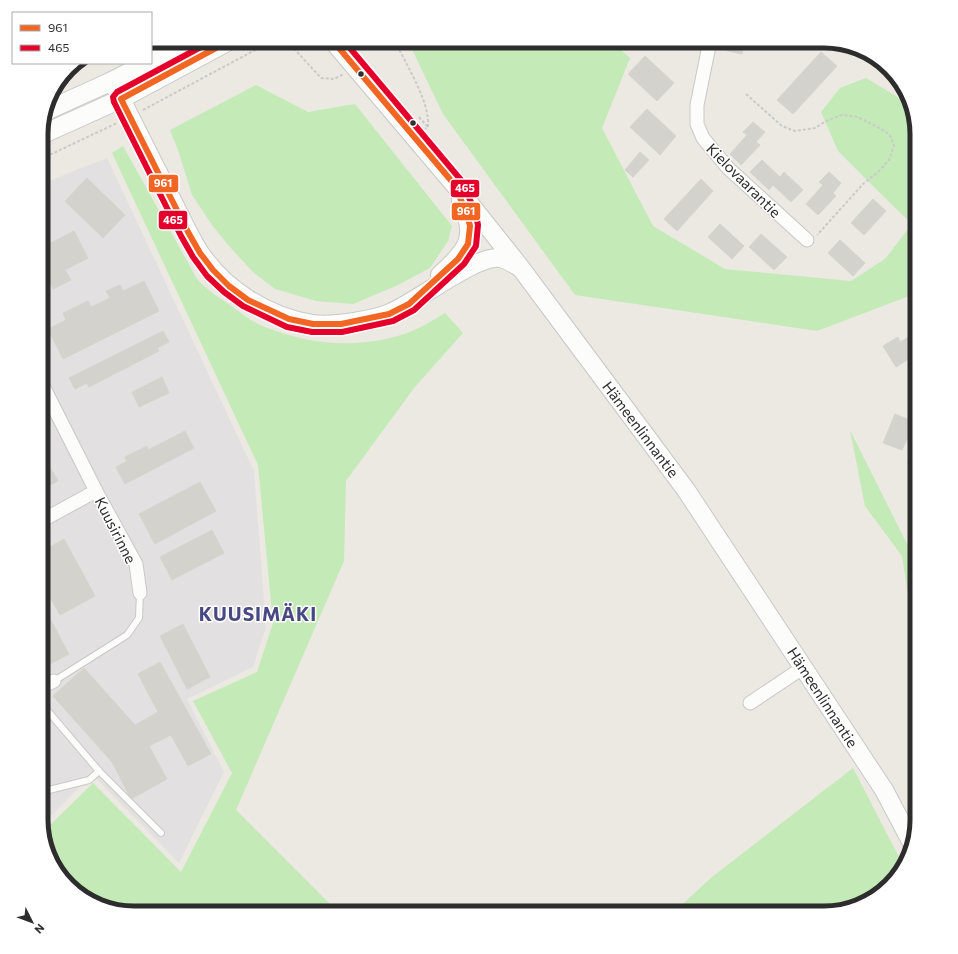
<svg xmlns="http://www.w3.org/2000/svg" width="958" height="954" font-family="Commissioner,sans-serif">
	<rect width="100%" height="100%" fill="#ebe9e2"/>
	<path fill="#e3e0e1" d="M107,158L254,471L266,627L253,667L187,699L224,772L179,863L92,774L42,825L41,820V184Z"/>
	<g fill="#c4eab8">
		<path d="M408,41H611L630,58L602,128L653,226L725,269L851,281L885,259L912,224L881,194L838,151L821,112L840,88L866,78L896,96L913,112L917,134V293L817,331L575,295L443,114Z"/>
		<path d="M256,85L308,112L355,104L452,226L448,241L430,268L396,286L353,304L316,301L275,289L253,272L229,246L212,225L192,195L178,150L170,130Z"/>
		<path d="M123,146L197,279C207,290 218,297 230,305C239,312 248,319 258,324C305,345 359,350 407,333C421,328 433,320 445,313L463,333L414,388L346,481L344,561L236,810L339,913H134L98,906L64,882L48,855L43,832L93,783L181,872L232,773L193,701L257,672L273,623L258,465L112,153Z"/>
		<path d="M850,430L917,564V664L909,636L912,619L902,556L865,506Z"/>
		<path d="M917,725V790L908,774Z"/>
		<path d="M853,768L903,865L886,890L859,906L824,913H673L712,877Z"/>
	</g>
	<g fill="#d4d2cd" stroke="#d6d4ce">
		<path d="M726,41H745L742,54L724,50Z"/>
		<path d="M821,52L837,66L793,114L777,100Z"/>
		<path d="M645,56L674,83L657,101L628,74Z"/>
		<path d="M874,57L894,72L903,88L872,60Z"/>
		<path d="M647,109L676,136L660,155L630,127Z"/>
		<path d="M753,122L765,132L756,142L760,145L741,165L730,154L747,135L743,132Z"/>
		<path d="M640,152L649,160L633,177L625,170Z"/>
		<path d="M762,160L780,177L784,172L803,190L791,202L773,185L769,190L750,172Z"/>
		<path d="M829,172L841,183L833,193L836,196L818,215L806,204L823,185L819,182Z"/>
		<path d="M87,178L125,215L103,238L65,201Z"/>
		<path d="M701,179L713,191L677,231L664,219Z"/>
		<path d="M873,199L886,211L864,235L851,223Z"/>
		<path d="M720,224L744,246L732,259L708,237Z"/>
		<path d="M74,231L88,258L65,270L71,280L53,289L48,279L41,282V248Z"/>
		<path d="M761,234L787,257L774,270L749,247Z"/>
		<path d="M840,240L865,263L853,276L828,253Z"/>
		<path d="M144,281L159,311L63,359L48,329L66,320L63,313L88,301L91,307L110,298L106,291L120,285L123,291Z"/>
		<path d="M163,331L169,342L157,348L159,351L89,387L87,383L75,389L69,378Z"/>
		<path d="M898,337L900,342L909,337L917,350V354L896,367L883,346Z"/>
		<path d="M162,377L169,393L139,407L132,392Z"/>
		<path d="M895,414L917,423V426L911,441L907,439L902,450L883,443Z"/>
		<path d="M185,431L194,448L125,484L116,467L127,461L125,457L147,446L148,450Z"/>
		<path d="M47,462L58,481L41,490V465Z"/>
		<path d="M200,482L216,511L155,544L139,514Z"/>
		<path d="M212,530L224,553L172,580L160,557Z"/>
		<path d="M64,539L95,596L60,615L41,581V552Z"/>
		<path d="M41,602L69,654L41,669Z"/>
		<path d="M183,624L210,677L187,689L160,636Z"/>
		<path d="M160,662L211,754L188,766L171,735L149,746L167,779L131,799L112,762L53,696L84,668L135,725L158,712L138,674Z"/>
	</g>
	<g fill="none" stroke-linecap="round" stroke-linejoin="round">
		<defs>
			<g id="service">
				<path d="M54,681L127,635L139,618L140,593"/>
				<path d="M41,703L99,771L161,833"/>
				<path d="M41,792L89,780L99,771"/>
			</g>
			<g id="minor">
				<path d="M710,41L697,105V124L703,138L728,168L807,240"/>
				<path d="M915,462H917"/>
				<path d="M96,491L136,564L140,593"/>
				<path d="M41,521L96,491L41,382"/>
				<path d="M41,687L54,681"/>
				<path d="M750,703L804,667"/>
			</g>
			<g id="secondary">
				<path d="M333,41L454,184L520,267L686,490L884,790L912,843"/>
				<path d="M151,61L189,41"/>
				<path d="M112,81L188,232C192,239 195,246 200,253C225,290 268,317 312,324C326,326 341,324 354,322C366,320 379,318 390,313C417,302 475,255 500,258C506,259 514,264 519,267"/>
				<path d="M46,111L112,81L147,63"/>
				<path d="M41,135L121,99L229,41"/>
				<path d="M440,275C468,250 478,237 461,201"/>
			</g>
		</defs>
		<use href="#service" stroke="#c8c8c8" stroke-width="8"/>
		<use href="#minor" stroke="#c8c8c8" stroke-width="15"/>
		<use href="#secondary" stroke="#c8c8c8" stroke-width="20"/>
		<g stroke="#cacac9" stroke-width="2" stroke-dasharray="3 2" stroke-linecap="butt">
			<path d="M287,41L321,78L334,79L344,74"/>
			<path d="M395,41C406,65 430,101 428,127L425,129"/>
			<path d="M746,94L782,126L795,131L815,128L828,120L842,115L858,117L885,131L891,137L894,146L889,160L877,173L864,183L817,235"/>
			<path d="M143,110L272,41"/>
			<path d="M419,117L428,127"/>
			<path d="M41,159L117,123"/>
		</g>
		<use href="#service" stroke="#fcfcfb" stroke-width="6"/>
		<use href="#minor" stroke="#fcfcfb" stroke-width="13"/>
		<use href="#secondary" stroke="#fcfcfb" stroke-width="18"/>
		<defs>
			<path id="bus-1" d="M229,41L121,99L188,232L200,253L213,270L229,286L248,300L289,319L313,324H341L389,314L409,304L458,259L468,244L470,226L467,214L454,184L333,41"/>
			<path id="bus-2" d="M212,41L117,92L113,97L114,102L181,236L193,257L207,276L224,292L243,306L287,327L312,332H342L393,321L414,310L464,264L476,246L478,225L475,211L461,180L344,41"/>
		</defs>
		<use href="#bus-1" stroke="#fff" stroke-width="9"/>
		<use href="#bus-2" stroke="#fff" stroke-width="9"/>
		<use href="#bus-1" stroke="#f26522" stroke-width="6"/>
		<use href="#bus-2" stroke="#e4002b" stroke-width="6"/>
	</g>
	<g fill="#2d2d2d" stroke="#fff" stroke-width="1.5">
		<circle cx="361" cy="74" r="3.5"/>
		<circle cx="413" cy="123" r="3.5"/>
	</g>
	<g text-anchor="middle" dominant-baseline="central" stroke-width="3" stroke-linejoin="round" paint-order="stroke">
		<g font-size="15" fill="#2d2d2d" stroke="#fff">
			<text transform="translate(744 180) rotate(45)">Kielovaarantie</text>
			<text transform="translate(641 429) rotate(53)">Hämeenlinnantie</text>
			<text transform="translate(116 530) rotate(63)">Kuusirinne</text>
			<text transform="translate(823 697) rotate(57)">Hämeenlinnantie</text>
		</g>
		<g font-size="19" font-weight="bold" letter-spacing="1" fill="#484883" stroke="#fff">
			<text x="258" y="613">KUUSIMÄKI</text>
		</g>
	</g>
	<path d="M0 0H958V954H0ZM134 48H824A86 86 0 0 1 910 134V820A86 86 0 0 1 824 906H134A86 86 0 0 1 48 820V134A86 86 0 0 1 134 48Z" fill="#fff" fill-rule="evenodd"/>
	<path fill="none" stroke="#2d2d2d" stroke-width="5" d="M134 48H824A86 86 0 0 1 910 134V820A86 86 0 0 1 824 906H134A86 86 0 0 1 48 820V134A86 86 0 0 1 134 48Z"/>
	<g stroke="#fff" stroke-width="1.5">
		<rect x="148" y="174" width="31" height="19" rx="4" fill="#f26522"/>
		<rect x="450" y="179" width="30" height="19" rx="4" fill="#e4002b"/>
		<rect x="451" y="202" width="30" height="19" rx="4" fill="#f26522"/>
		<rect x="158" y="210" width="30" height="20" rx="4" fill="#e4002b"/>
	</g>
	<g font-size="11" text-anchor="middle" font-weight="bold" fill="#fff">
		<text x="163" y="187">961</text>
		<text x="465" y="192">465</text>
		<text x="466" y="215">961</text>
		<text x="173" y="224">465</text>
	</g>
	<rect x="12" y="12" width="140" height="52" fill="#ffffff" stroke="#ababab"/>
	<rect x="20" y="25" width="20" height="6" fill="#f26522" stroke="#ababab"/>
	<text x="48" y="32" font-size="12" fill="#2d2d2d">961</text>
	<rect x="20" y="45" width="20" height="6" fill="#e4002b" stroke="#ababab"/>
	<text x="48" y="52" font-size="12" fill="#2d2d2d">465</text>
	<g transform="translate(32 922) rotate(132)" stroke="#ffffff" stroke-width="3" paint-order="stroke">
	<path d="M0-3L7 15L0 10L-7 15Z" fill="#2d2d2d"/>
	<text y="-6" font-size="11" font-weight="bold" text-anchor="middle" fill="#2d2d2d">N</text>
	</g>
</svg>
